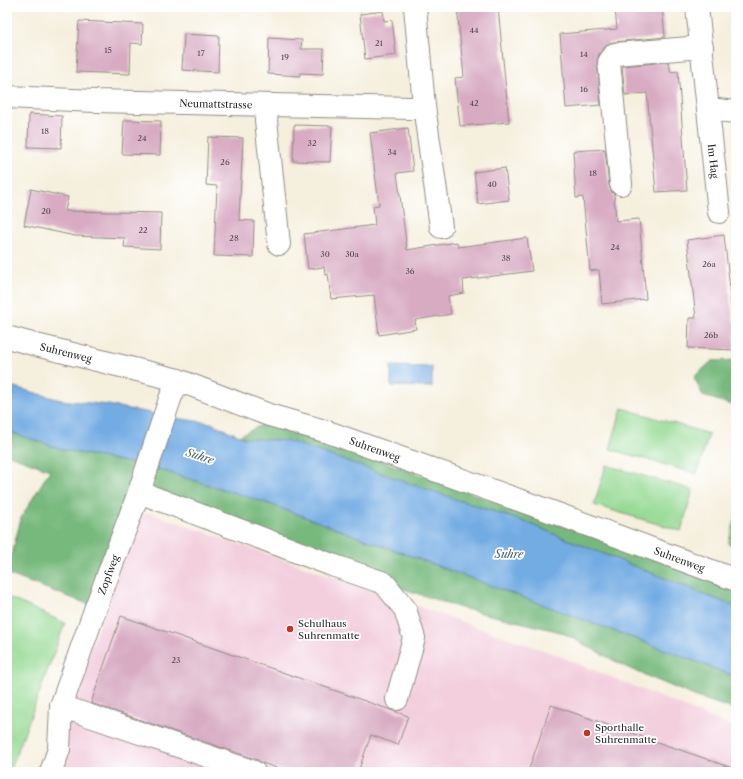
<svg xmlns="http://www.w3.org/2000/svg" width="743" height="779" font-family="'Libre Caslon Text',serif">
	<rect width="100%" height="100%" fill="#fff"/>
	<filter id="ink" filterUnits="userSpaceOnUse"><feTurbulence type="fractalNoise" baseFrequency=".025" numOctaves="2"/><feDisplacementMap in="SourceGraphic" scale="8" xChannelSelector="R" yChannelSelector="G"/><feConvolveMatrix kernelMatrix="1 2 1 2 8 2 1 2 1" color-interpolation-filters="sRGB"/></filter>
	<filter id="wash" filterUnits="userSpaceOnUse"><feTurbulence type="fractalNoise" baseFrequency=".012" numOctaves="4" result="noise"/><feDisplacementMap in="SourceGraphic" scale="16" xChannelSelector="R" yChannelSelector="G"/><feGaussianBlur stdDeviation="0.9" result="paint"/><feColorMatrix in="noise" values="0 0 0 0 0 0 0 0 0 0 0 0 0 0 0 0 0 1.4 0 .05"/><feComposite in="paint" operator="in"/></filter>
	<g filter="url(#wash)">
		<rect width="100%" height="100%" fill="#f5efdd"/>
		<path fill="#f3cfde" d="M150,513L554,654L736,728V772H45L140,514Z"/>
		<g fill="#94d993" stroke="#60825f">
			<path d="M622,408L709,434L697,474L610,449Z"/>
			<path d="M606,465L693,490L681,531L594,505Z"/>
			<path d="M736,517V546L728,544Z"/>
			<path d="M7,597L65,623L10,772H7Z"/>
		</g>
		<g fill="#77b97d" stroke="#517254">
			<path d="M736,360V406L703,396L694,377L712,361Z"/>
			<path d="M270,421L736,588V607L522,521L461,501L239,436Z"/>
			<path d="M7,431L65,450L155,468L267,503L671,652L736,677V710L697,697L628,668L561,632L461,608L332,565L139,492L96,607L7,574L21,518L50,470L7,454Z"/>
		</g>
		<g fill="#73ace3" stroke="#4f6c87">
			<path d="M391,366L432,367V387L391,386Z"/>
			<path d="M7,385L61,400L108,405L181,419L211,423L244,438L289,441L461,501L522,521L736,607V677L671,652L267,503L155,468L65,450L7,431Z"/>
		</g>
		<g id="blocks">
			<g fill="#d8abc3">
				<path d="M457,7H498L509,122L460,126L455,78L464,77Z"/>
				<path d="M644,7H662L665,37L614,42L609,43L599,54L597,63L601,105L566,108L560,34L617,29L615,10Z"/>
				<path d="M383,11L384,21L392,20L396,55L365,59L360,14Z"/>
				<path d="M79,21L143,24L142,44L131,43L130,74L76,72Z"/>
				<path d="M184,34L219,36L218,72L182,70Z"/>
				<path d="M269,38L302,40L301,49H324L323,74L300,73V76L268,74Z"/>
				<path d="M668,62L671,72L678,71L687,190L656,192L647,93L625,95L622,66Z"/>
				<path d="M29,114L62,116L61,148L28,147Z"/>
				<path d="M124,120L161,121L160,155L122,154Z"/>
				<path d="M294,125L332,126L330,162L293,161Z"/>
				<path d="M408,128L413,171L397,173L407,250L457,242L458,247L527,238L532,271L463,280L464,293L448,296L451,314L415,320L416,329L379,335L374,295L331,299L328,274L325,275L324,267L308,269L304,234L375,225L373,206L379,205L370,133Z"/>
				<path d="M208,137L243,138L239,220L254,221L253,257L214,256L217,186L206,185Z"/>
				<path d="M605,149L609,185L611,191L614,194L616,221L639,219L646,299L602,304L599,270L590,271L583,197L576,198L573,151Z"/>
				<path d="M505,168L509,200L478,204L474,172Z"/>
				<path d="M31,189L68,197L65,211L161,213L160,249L124,247L125,238L75,236L24,225Z"/>
				<path d="M724,235L730,288L729,289L733,321L735,322L734,350L688,348L689,318H696L687,240Z"/>
				<path d="M121,616L408,716L398,745L371,735L358,772H289L262,763L258,760L91,703Z"/>
				<path d="M551,705L735,769V772H528Z"/>
			</g>
		</g>
	</g>
	<g filter="url(#ink)">
		<use href="#blocks" fill-opacity="0" stroke="#908d84" stroke-width="1"/>
		<g fill="none" stroke-linecap="round" stroke-linejoin="round">
			<defs>
				<g id="minor">
					<path d="M415,7L424,106L441,227"/>
					<path id="s1" d="M697,7L719,212"/>
					<path id="s2" d="M7,97L95,101L411,108L424,106"/>
					<path d="M268,105L266,120L279,244"/>
					<path d="M708,109L736,112"/>
					<path d="M621,184L609,62L615,54L702,47"/>
					<path id="s3" d="M7,337L36,345L178,380L269,415L328,432L555,513L736,580"/>
					<path d="M139,492L332,565L384,583L405,609L414,638L397,699"/>
					<path d="M61,706L254,772"/>
					<path id="s4" d="M51,772L59,749L61,706L96,607L139,492L170,399L178,380"/>
				</g>
			</defs>
			<use href="#minor" stroke="#908d84" stroke-width="24"/>
			<use href="#minor" stroke="#fff" stroke-width="22"/>
		</g>
	</g>
	<g fill="#c8321e" stroke="#fff" stroke-width="1.5">
		<circle cx="290" cy="629" r="4"/>
		<circle cx="587" cy="733" r="4"/>
	</g>
	<g text-anchor="middle" dominant-baseline="central" stroke-width="3.5" stroke-linejoin="round" paint-order="stroke">
		<g font-size="8" fill="#564b51">
			<text x="474" y="30">44</text>
			<text x="379" y="43">21</text>
			<text x="108" y="50">15</text>
			<text x="201" y="53">17</text>
			<text x="584" y="54">14</text>
			<text x="285" y="57">19</text>
			<text x="584" y="89">16</text>
			<text x="474" y="103">42</text>
			<text x="45" y="131">18</text>
			<text x="142" y="138">24</text>
			<text x="312" y="143">32</text>
			<text x="392" y="152">34</text>
			<text x="225" y="162">26</text>
			<text x="593" y="173">18</text>
			<text x="492" y="184">40</text>
			<text x="46" y="211">20</text>
			<text x="143" y="230">22</text>
			<text x="234" y="238">28</text>
			<text x="615" y="247">24</text>
			<text x="325" y="254">30</text>
			<text x="352" y="254">30a</text>
			<text x="506" y="258">38</text>
			<text x="709" y="264">26a</text>
			<text x="410" y="271">36</text>
			<text x="711" y="335">26b</text>
			<text x="176" y="660">23</text>
		</g>
		<g font-size="10" fill="#2b2b2b" stroke="#fff">
			<text stroke="none"><textPath href="#s2" startOffset="209">Neumattstrasse</textPath></text>
			<text stroke="none"><textPath href="#s1" startOffset="155">Im Hag</textPath></text>
			<text stroke="none"><textPath href="#s3" startOffset="61">Suhrenweg</textPath></text>
			<text stroke="none"><textPath href="#s3" startOffset="385">Suhrenweg</textPath></text>
			<text stroke="none"><textPath href="#s3" startOffset="709">Suhrenweg</textPath></text>
			<text stroke="none"><textPath href="#s4" startOffset="207">Zopfweg</textPath></text>
		</g>
		<g font-size="10" fill="#2b2b2b" stroke="#fff" text-anchor="start">
			<text x="298" y="623">Schulhaus<tspan x="298" dy="12">Suhrenmatte</tspan></text>
			<text x="595" y="727">Sporthalle<tspan x="595" dy="12">Suhrenmatte</tspan></text>
		</g>
		<g font-size="11" font-style="italic" fill="#485f75" stroke="#fff">
			<text transform="translate(200 456) rotate(18)">Suhre</text>
			<text x="509" y="554">Suhre</text>
		</g>
	</g>
	<rect width="743" height="779" fill="none" stroke="#fff" stroke-width="24"/>
</svg>
